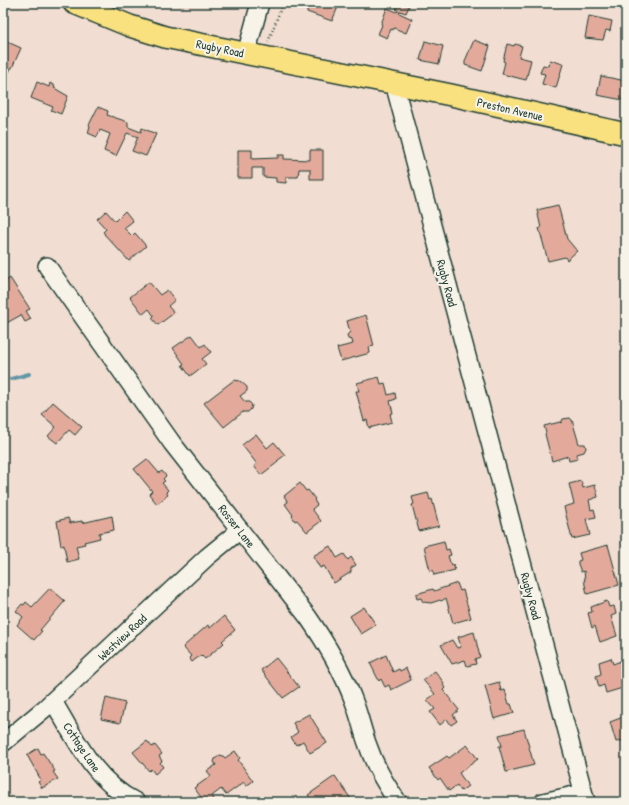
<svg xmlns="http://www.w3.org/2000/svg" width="629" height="805" font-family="'Patrick Hand',sans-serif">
	<rect width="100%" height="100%" fill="#f1ddd1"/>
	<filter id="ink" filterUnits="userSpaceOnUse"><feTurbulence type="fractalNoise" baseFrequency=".025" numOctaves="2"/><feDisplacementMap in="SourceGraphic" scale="8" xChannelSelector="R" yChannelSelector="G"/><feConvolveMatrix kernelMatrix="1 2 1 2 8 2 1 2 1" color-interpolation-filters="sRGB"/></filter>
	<g filter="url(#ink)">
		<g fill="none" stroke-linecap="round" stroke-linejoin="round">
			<path stroke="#6397a6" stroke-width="4" d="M11,379L29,374"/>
		</g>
		<g fill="#e3aa9b" stroke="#1f3d34">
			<path d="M308,3H334L333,5L338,7L332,21L307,12Z"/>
			<path d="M399,3L409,6L406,13L400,11L399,13L412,19L406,33L394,28L393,30L391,29L387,38L378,34L382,25L381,24L387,8L397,12L398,10L396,9Z"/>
			<path d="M589,16L612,21L610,31L606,30L603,40L585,38Z"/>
			<path d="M3,40L21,48L12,68H11L7,76L3,74Z"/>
			<path d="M474,40L490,46L482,71L465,65V61Z"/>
			<path d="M425,41L443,46L439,64L420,60Z"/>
			<path d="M507,44L514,46L515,44L522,46L519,57L531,60L526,80L502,74L505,62L503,61Z"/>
			<path d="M550,60L563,64L556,88L542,84L545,74L540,73L543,65L548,66Z"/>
			<path d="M601,76L626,81L623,100L597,95Z"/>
			<path d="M37,82L49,87L50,83L55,86L54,88L68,96L61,114L51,110L53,107L31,98Z"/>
			<path d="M98,107L108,111L107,115L128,122V127L141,132L142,128L156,134L146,156L132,151L138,137L127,133L116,156L104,151L110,134L100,130L97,137L88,133L90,126L89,125Z"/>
			<path d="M238,150H252V159L278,158V155H284V159L310,160V150H323V179H310V169H299L298,177H286V183L276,182V178L263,177V168H252V178H238Z"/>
			<path d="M558,205L567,239L577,251L567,260L565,257L548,261L539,228H541L537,210Z"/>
			<path d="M106,211L115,221L125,211L133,221L124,228L132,236L135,233L146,246L129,261L104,234H105L103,232L106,229L97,219Z"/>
			<path d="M10,278L30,309L26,311L31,319L25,322L21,315L3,325V283Z"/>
			<path d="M149,282L160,295L167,290L175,300L168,306L174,313L158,325L152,318L154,316L149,309L143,314L130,297Z"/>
			<path d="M366,315L374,346L369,347L370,353L341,361L337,348L353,344L352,340L348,339L347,335L350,332L347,321Z"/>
			<path d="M192,335L201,347L205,344L211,352L202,359L206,364L190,376L182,365L184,364L173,348Z"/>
			<path d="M379,377L381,384L385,383L388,395L395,393L396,399L390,401L393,413L390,414L392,422L369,428L367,420L364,421L356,391H359L357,383Z"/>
			<path d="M234,380L240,381L247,387V391L240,396L245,402H249L252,405L251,409L248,412H243L224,427L204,403Z"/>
			<path d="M53,402L82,427L75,435L69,430L57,443L48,436L56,427L42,415Z"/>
			<path d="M570,418L572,420L579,444H585L586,448L584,452L577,454L578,459L569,461L568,456L552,461L545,434L546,433L544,426L560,422L561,423L563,419Z"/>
			<path d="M256,434L267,448L274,442L285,455L277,461L278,462L261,475L254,466L257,464L242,445Z"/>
			<path d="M147,459L159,473L162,471L166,476L163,479L165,481L162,483L168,490L166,492L168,495L157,504L149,494L152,491L134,469Z"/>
			<path d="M581,481L583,488L595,485L598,497L589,500L591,510L594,509L596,517L586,519L590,535L572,539L564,507L574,504L569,484Z"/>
			<path d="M300,483L306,491L308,490L315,499L314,500L317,505L312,509L321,521L307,532L297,520L295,521L292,516L293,515L285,504L288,502L284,496Z"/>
			<path d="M428,493L430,500L432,499L439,526L419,531L412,505L414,504L412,497Z"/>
			<path d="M112,516L114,530L99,533L100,538L84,542L85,544L76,546L79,559L67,562L64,545L61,546L57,521L68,518L70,523L82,521V523Z"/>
			<path d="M444,541L446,550L449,549L451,555L448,556L451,565L453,564L455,570L434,575L433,570L430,571L424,546Z"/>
			<path d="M608,545L619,585L587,594L584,580H585L584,571L581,572L578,564V561L581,560L579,553Z"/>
			<path d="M330,546L337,558L344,554L348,560L351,557L356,565L351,568V572L334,583L324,566L320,568L313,556Z"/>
			<path d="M457,583L460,591L463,590L471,618L453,623L446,598L443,600L441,601L440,600L431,603L423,602L421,598L417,599L416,594L433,589L434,591Z"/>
			<path d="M50,588L65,601L40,630L42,631L34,640L17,625L23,617L16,611L22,604L24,605L26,602L32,607Z"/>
			<path d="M607,601L609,607L614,606L616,614L611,616L617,636L600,642L595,626L592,628L588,613L592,612L591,607Z"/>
			<path d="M364,607L376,625L361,634L350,616Z"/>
			<path d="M224,616L235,630L222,641L224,643L205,659L201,655L192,662L189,658L191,656L183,647L208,625L210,628Z"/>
			<path d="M474,632L480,657L475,659L476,664L467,666L465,660L452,664L441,645L452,640L457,648L461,647L458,637Z"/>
			<path d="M386,655L393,672L399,669L400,671L406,668L411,680L391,690L389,685L385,687L381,679L379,681L370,663Z"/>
			<path d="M276,658L299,687L283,698L261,670Z"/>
			<path d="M611,658L613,664L626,659V687L606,693L604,685L599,687L596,676L601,674L599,662Z"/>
			<path d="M435,671L444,683L443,685L445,688L443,690L459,710L453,715L457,721L451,725L447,719L440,725L430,712L435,709L427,700L435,694L423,680Z"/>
			<path d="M499,682L501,691L505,690L509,704H511L514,713L494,719L485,686Z"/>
			<path d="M106,698L125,703L120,723L101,719Z"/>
			<path d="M309,714L327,743L310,753L303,741L296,745L291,737L298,732L293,723Z"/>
			<path d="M626,716V740L616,742L610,722Z"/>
			<path d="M524,729L534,765L506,772L499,746H502L499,735Z"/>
			<path d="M147,741L152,747L155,745L162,754L159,756L162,761L160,763L163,767L155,774L151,769L149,771L133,752Z"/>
			<path d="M467,745L478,759L459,773L468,786L461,791L457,785L449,791L440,778L438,780L429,768L447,756L449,758Z"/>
			<path d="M38,748L41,754L43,753L55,771L53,772L58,779L42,788L38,782L41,780L27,755Z"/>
			<path d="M235,751L240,758L238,760L253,781L246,786L244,782L226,795L221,789L212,796L214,799L210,802H205L194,788L211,776L207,771L216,765L214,762L215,759L220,755L223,756L225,758Z"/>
			<path d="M335,776L353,802H313L308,795Z"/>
		</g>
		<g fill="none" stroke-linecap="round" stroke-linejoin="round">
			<defs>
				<g id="minor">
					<path d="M246,54L260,3"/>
					<path d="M394,83L586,802"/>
					<path d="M47,266L172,443L308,617C326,643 342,670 353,699C359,714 362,729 367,743C374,764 385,784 398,802"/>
					<path d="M53,701C75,738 95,782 136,802"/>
					<path d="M3,743L44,709L207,557L240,530"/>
					<path d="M543,802L583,793"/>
				</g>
				<path id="major" d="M74,3L130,26L165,37L451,95L626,134"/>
			</defs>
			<use href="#minor" stroke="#1f3d34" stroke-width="20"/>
			<use href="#major" stroke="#1f3d34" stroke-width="24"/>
			<path stroke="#1f3d34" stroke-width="2.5" stroke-dasharray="1 3" stroke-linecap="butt" d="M268,42L283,3"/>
			<use href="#minor" stroke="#f7f3e8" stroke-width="17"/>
			<use href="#major" stroke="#fae180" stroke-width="21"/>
		</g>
	</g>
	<g text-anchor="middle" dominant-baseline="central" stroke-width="4" stroke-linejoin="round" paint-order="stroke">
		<g font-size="12" fill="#1f3d34" stroke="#f7f3e8">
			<text transform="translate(220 48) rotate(12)">Rugby Road</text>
			<text transform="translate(510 109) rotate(13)">Preston Avenue</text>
			<text transform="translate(447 283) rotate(75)">Rugby Road</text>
			<text transform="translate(237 526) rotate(52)">Rosser Lane</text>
			<text transform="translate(531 596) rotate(75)">Rugby Road</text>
			<text transform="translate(122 637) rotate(-43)">Westview Road</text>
			<text transform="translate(82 747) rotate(56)">Cottage Lane</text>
		</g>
	</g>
	<rect width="629" height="805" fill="none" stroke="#f7f3e8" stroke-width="16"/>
	<rect x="8" y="8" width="613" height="789" fill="none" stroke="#1f3d34" stroke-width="1.5" filter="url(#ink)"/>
</svg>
